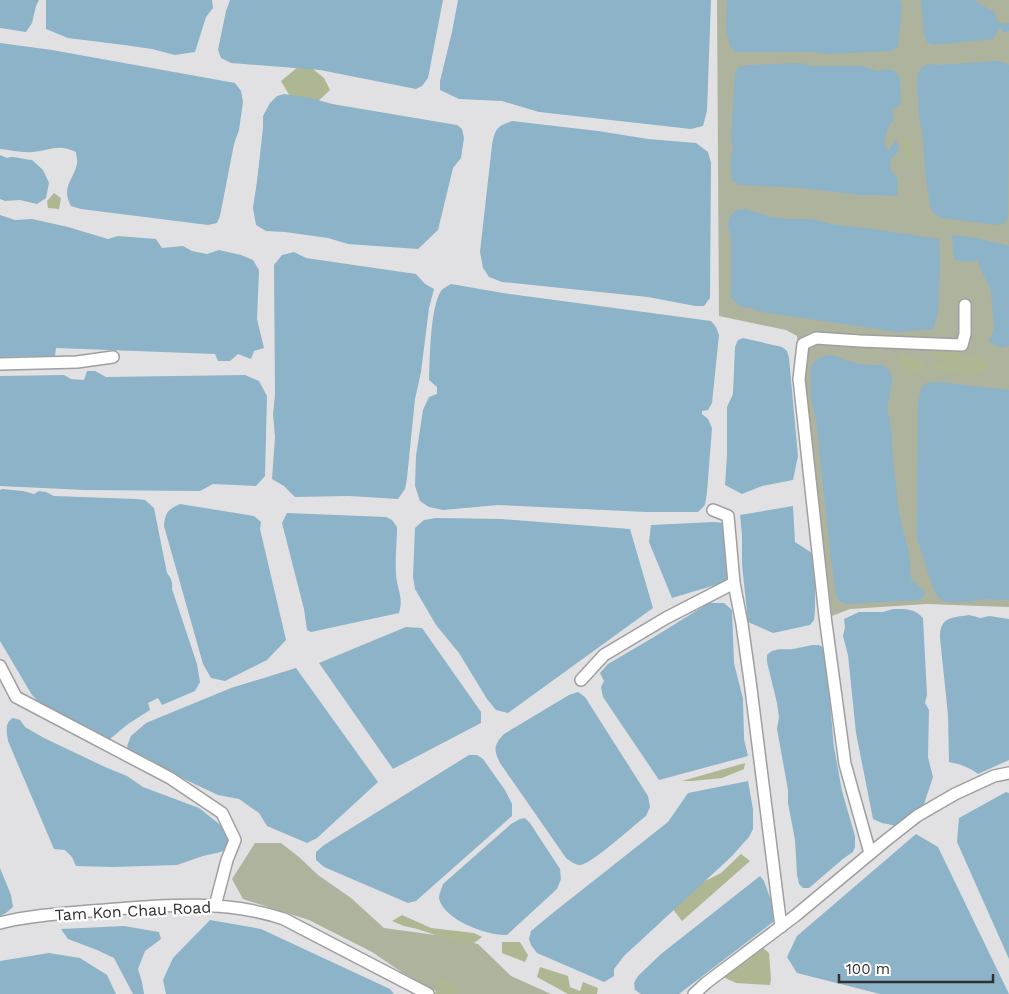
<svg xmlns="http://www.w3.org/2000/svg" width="1009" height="994" font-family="'Work Sans',sans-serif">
	<rect width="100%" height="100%" fill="#e1e1e3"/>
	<g fill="#adb39c">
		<path d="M717,0H1009V607L927,604L850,609L832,616L797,336L786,330L719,316Z"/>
		<path d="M255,843H281L299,857L318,875L351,898L384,928L443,936L478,944L511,976L551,994H441L403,973L372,952L309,920L243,899L232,879Z"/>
	</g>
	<g fill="#aeb792">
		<path d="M304,62L324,78L330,90L314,105H295L281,81Z"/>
		<path d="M909,139L912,145L913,157L906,166L904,150L901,142Z"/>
		<path d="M54,193L61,198L59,209L48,208L47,201Z"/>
		<path d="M949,346L960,357L977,354L989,367L971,377L937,370L930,364L946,363L935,359L930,351Z"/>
		<path d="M902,354L923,361L924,369L916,374L905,369L897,360Z"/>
		<path d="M745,763L744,769L722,778L692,781H682Z"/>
		<path d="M741,854L750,861L682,921L672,908L703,882L721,873Z"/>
		<path d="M402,915L431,928L474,933L482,937L470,946L417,929L404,926L392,921Z"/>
		<path d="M502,942H520L528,955L525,962L502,953Z"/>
		<path d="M761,946L769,953L771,979L770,985L736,983L723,977Z"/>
		<path d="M540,967L568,976L570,987L580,991L583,982L598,988L597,994H568L537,977Z"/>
		<path d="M439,978L454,984L458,992L456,994H435Z"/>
	</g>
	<g fill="#8cb3c8">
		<path d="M0,0H39L36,6L32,23L26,32L0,28Z"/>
		<path d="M46,0H212L213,8L206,17L195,52L175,55L152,49L124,45L68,38L46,29Z"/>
		<path d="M230,0H443L428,78L422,86L416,89L320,70L231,63L221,58L218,50L226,11Z"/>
		<path d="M458,0H711L707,111L703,126L691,129L539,112L502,101L459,99L440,90V81L452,32Z"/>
		<path d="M727,0H900L902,7L898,46L892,51L825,54L815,52H736L730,46L726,29Z"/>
		<path d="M921,0H974L995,13L997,20L1001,24L1009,23V31L1004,33L999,28L993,39L932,45L927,42L924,34Z"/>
		<path d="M0,43L52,50L235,83L241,91L243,102L239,130L234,144L220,216L217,223L208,225L81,209L71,206C61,187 73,181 77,164C78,160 76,156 76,152C57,143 50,151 32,152C22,153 10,150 0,149Z"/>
		<path d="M998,61L1008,64L1009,66L1008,216L1006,222L999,225L941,218L933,213L930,206L925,170L923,138L919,116L917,83L918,74L922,67L928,64L939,65Z"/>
		<path d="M801,63L812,66H863L878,71L887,69L895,71L900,78L901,103L892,111L894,120C886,126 886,136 884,145L889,150L896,140C901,149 899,152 891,158C889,168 891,171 898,179L897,196L879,195H860L802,188L739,185L732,180L730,161L733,149L731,137L735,74L738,67L749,65Z"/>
		<path d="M284,94L311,98L332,104L457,125L462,129L464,138L461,158L453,168L438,230L418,249L348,244L328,238L285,232L266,231L256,225L253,208L257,181L263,128V116L270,103L277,96Z"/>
		<path d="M512,121L598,131L648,139L696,143L708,152L711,163L710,298L704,306H695L648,297L502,282L489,277L483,268L480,252L492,145C495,130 496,126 512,121Z"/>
		<path d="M0,155L7,158C14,155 24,160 32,160L43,170L49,183L46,198L37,204L20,200L5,201L0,199Z"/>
		<path d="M744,209L768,216L786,219H811L830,224L866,228L939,239L940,261L938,313L933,329L898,332L762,312L751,308L741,307L731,298V239L728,224L730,216L736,210Z"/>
		<path d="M0,215L15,220L32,219L68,227L108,239L118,236L156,239L162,248L183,246L192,251L207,254L219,250L241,255L253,260L259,270L257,319L264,348L254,351L251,359L238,354L230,361H218L215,354L56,348L55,356L0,357Z"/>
		<path d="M952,235L977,238L1009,246V346L1001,348L989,341L994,328L991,291L979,265L978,258L973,262L954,260Z"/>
		<path d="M294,252L306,258L416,274L425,284L434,289L429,308L421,372L415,399L407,478L405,489L398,499L349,496L295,497L284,486L272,479L275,437L273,414L275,395L274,265L282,255Z"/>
		<path d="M451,284L503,293L711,321L716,327L719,335L712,403L708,410L702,411V414L708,419L712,428L707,492L705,505L698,512H646L498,505L443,510L429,507L420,501L415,486L416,456L423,410L429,397L437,394V387L429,380C430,358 430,308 441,291C443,288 448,286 451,284Z"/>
		<path d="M743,338L782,347L787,351L789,358L798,456L793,480L762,486L742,494L725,485L727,455V407L733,394L735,347L738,340Z"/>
		<path d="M830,355C838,356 841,359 848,361C859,365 873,365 884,365L892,375L891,388L887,408L891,426L893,459L899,514L909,553L911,579L925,592L923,597L919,600L845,604L838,600C833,587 834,573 831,559L816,420L811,397L810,374L813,363L820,357Z"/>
		<path d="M87,371H95L106,377L245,375L259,381L267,396L265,476L256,486L213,484L200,491L85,490L0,486V376L64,375L71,379L84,380Z"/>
		<path d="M938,382L1009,390V600L982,599L970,602H946L939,598L933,588L917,538L918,403L921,389L926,383Z"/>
		<path d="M2,489L23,491L34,494L39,491L46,492L54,496L137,499L145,500L154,508L167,573C171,578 173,582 172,589L197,664L200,682L195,691L162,705L158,698L148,703L150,710L128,724L110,739L65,720L46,709L32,695L0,641V490Z"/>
		<path d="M180,504L254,516L261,522L260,529L286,640L267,660L225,681L211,678L203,664L164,526C165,513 168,509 180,504Z"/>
		<path d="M793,506L795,542L815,555V610L814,620L810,625L773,633L748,622L742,564V535L740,515Z"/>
		<path d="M287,513L386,517L392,520L397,527C397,542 395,559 396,574C397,590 404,597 399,613L311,632L307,630L304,609L282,523Z"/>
		<path d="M436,518L502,519L630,529L653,608L508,713L496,710L487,699L459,653L436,625L415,589L413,577L415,528L424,520Z"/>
		<path d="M714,522L724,523L734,574L722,583L672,598L649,542L651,525Z"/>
		<path d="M709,603H724L732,610L734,663L743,699L744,739L748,756L659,780L603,697L601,687L604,681L600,673L608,664L654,637Z"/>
		<path d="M893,609C906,609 914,608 923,618L927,695L925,703L929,710L928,757L933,777L924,804L897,826L882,823L873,819L856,733L848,655L843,636L845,627L844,619L859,612H883Z"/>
		<path d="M969,615L981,618L989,616L1009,619V760L978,774C969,767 960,764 949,762L948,715L940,638C940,616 952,618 969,615Z"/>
		<path d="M406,627L422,628L481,712V723L393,769L319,663Z"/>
		<path d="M813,645H819L824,648L826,654L827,670L834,747L842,791L855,836V847L853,852L844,858L809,888H803L799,884L797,875L795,840L788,803V790L777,729L779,717L777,703L767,662V655C774,647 783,650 793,649C800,648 806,646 813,645Z"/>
		<path d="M296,668L378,782L317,838L307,843L267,826L259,813L239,799L218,795L131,754L127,746L131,736L146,723L231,688Z"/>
		<path d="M578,692L585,697L648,796L650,807L646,816C634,825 592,864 580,865C575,865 570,861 566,858L500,763C493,749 494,745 504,734L569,695Z"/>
		<path d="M13,718L20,720L25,727L44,738L105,767L127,776L143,787L199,808L223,827L229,835L230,844L227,848L221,852L203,856L177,865L113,867L76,866L72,857L65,850L54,849L8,741C7,732 4,723 13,718Z"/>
		<path d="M469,755H477L483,759L505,790L512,804V816L416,901L408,903L324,867L316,860V852L324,845Z"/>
		<path d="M748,781L753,809V829L749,837L731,857L624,956L614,969V976L604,982L537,953L531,945L529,939L531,931L554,912L668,822L688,793Z"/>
		<path d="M1006,792L1009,793V959L957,842L959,818Z"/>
		<path d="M525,818L530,823L560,869L561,879L557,889L507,935C488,936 443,920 439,898C439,894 442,888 443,884L511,824L520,819Z"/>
		<path d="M916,834L938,847L1009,994H880L797,973L787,957L797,936Z"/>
		<path d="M0,868L11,895L13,907L6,913L0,916Z"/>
		<path d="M760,876L764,881L776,914L773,922L679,994H641L635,990L634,983L638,976L661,954Z"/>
		<path d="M210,920L261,929L390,989L394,994H166L163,980L173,958Z"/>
		<path d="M124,926L159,932L161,939L145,951L138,969L142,982L144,994H133L114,958L97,950L68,939L61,929Z"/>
		<path d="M49,953L80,958L107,975L116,994H0V961Z"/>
	</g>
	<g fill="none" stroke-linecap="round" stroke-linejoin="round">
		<defs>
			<g id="minor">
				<path d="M0,364L77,362L113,357"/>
				<path d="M713,510L728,516L734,583L742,624L750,681L781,927"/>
				<path d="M0,666L16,697L170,778L222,813L235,840L227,860L215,906"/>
				<path d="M581,680L604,655L666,618L734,583"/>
				<path d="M870,853L845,764L825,616L799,379L803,344L816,338L860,341L962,345L965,334V305"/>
				<path d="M0,923C30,915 61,914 91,911C155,906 223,898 284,919L428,994"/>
				<path d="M694,994L706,983L795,916L884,842L917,816L955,794L994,776L1009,773"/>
			</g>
		</defs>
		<use href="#minor" stroke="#9f9fa1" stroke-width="14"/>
		<use href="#minor" stroke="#fff" stroke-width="11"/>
	</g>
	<g text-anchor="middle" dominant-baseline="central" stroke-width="4.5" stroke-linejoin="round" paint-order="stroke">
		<g font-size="16" fill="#303031" stroke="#fff">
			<text transform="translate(133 911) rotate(-3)">Tam Kon Chau Road</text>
		</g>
	</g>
	<path d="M839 974v8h154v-8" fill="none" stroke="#303031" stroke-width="2.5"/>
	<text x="846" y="974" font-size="15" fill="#303031" stroke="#ffffff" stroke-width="4" paint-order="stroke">100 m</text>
</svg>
